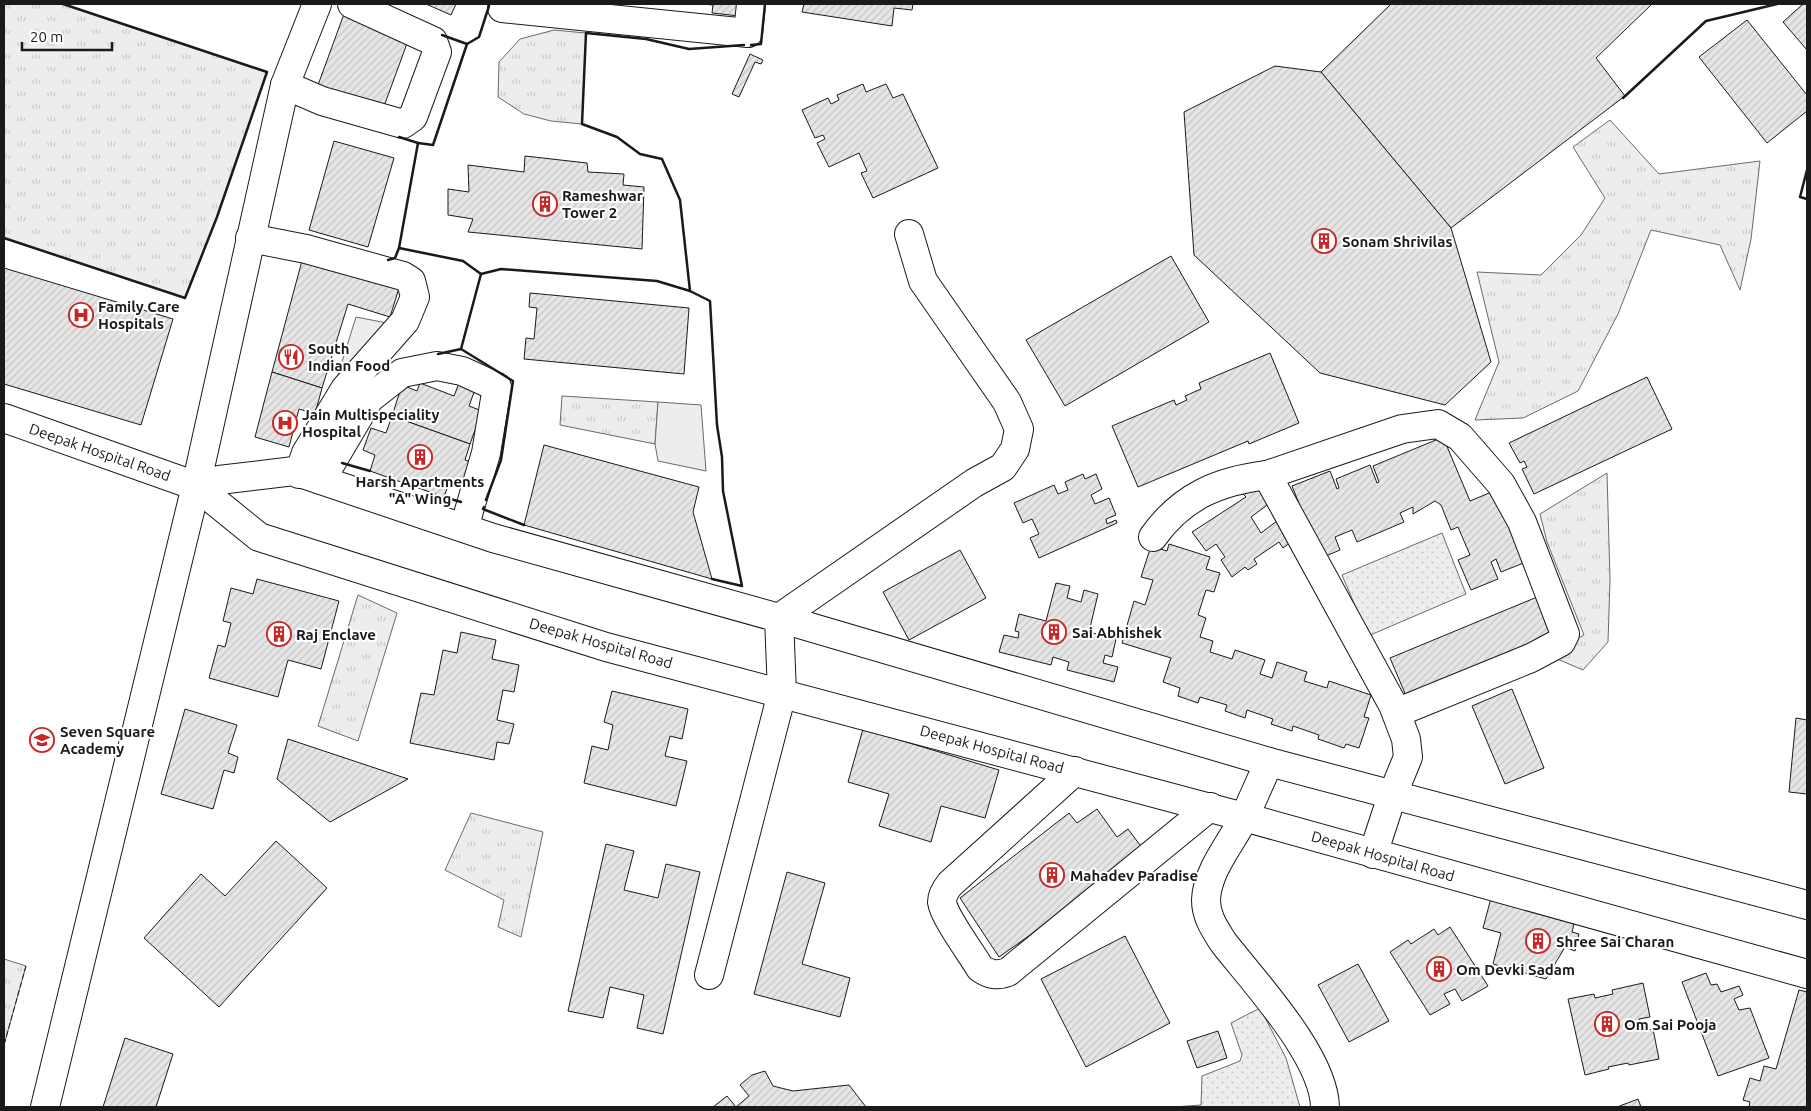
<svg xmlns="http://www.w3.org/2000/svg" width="1811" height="1111" font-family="Ubuntu,sans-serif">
	<defs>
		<pattern id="grass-tufts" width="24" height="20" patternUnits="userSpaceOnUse" patternTransform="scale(1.25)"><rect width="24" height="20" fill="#ededed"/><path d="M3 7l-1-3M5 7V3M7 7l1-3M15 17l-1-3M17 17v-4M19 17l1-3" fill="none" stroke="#cbcbcb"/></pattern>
		<pattern id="garden-dots" width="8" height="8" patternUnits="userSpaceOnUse" patternTransform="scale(1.25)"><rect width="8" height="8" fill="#ededed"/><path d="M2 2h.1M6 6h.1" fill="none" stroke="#cbcbcb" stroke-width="1.8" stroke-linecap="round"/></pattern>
		<pattern id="building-hatch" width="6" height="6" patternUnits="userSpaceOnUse" patternTransform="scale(1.25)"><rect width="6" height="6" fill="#e6e6e6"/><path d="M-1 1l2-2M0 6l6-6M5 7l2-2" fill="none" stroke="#c5c5c5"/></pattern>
	</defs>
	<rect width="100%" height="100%" fill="#fff"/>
	<g fill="url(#grass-tufts)" stroke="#6a6a6a">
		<path d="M4,4H63L267,72L217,217L185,298L4,238Z"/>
		<path d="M554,30L586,33L582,124L551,121L524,114L498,97L499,62L520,39Z"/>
		<path d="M1610,120L1659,174L1760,161L1751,239L1740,290L1720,245L1651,230L1618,314L1578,391L1523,418L1475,420L1499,362L1477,272L1541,275L1581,235L1605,198L1573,147Z"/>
		<path d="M562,396L658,402L655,444L560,425Z"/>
		<path d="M1607,473L1610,580L1608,642L1583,670L1548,655L1584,635L1547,542L1540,514Z"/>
		<path d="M358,595L397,613L358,741L318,726Z"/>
		<path d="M471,813L543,832L521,937L498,927L504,900L445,870Z"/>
		<path d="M4,959L26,966L4,1045Z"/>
	</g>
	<g fill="url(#garden-dots)" stroke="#6a6a6a">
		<path d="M1442,533L1466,594L1368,636L1342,575Z"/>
		<path d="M1260,1008L1286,1058L1300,1107H1174L1201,1105L1202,1076L1240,1061L1242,1055L1231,1023Z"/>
	</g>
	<g fill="#ededed" stroke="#6a6a6a">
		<path d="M356,317L387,323L336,381Z"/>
		<path d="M658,402L701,405L706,471L658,461L655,444Z"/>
	</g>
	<g fill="url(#building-hatch)" stroke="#1a1a1a">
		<path d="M426,4H456L451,15Z"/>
		<path d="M701,4H741L739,16L712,13L713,5Z"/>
		<path d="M804,4H913L912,10L894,8L892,26L802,12Z"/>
		<path d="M1391,4H1652L1596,58L1625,96L1451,228L1321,72Z"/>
		<path d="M1803,4H1807V50L1783,22Z"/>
		<path d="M344,14L409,38L383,109L318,85Z"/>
		<path d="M1747,20L1807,95V111L1767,143L1699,57Z"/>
		<path d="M750,54L763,60L761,64L755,62L739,97L732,94Z"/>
		<path d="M1275,66L1321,72L1451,228L1491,362L1445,405L1320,373L1194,255L1184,112Z"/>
		<path d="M863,84L866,92L886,84L893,98L903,94L938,168L873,198L861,173L867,171L859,153L829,167L817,143L825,139L823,135L815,138L802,110L828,98L831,104L839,100L837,95Z"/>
		<path d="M334,141L394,158L368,247L309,230Z"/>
		<path d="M525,156L587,163L588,172L624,174L623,185L644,187L642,249L468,232L473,219L448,215V189L469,192L468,165L524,172Z"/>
		<path d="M1171,256L1209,322L1065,406L1026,340Z"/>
		<path d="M303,257L400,285L390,317L348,304L322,388L272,372Z"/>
		<path d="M4,268L173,319L141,425L4,384Z"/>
		<path d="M530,293L689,308L684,374L524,359L526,338L534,339L537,308L529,307Z"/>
		<path d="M1270,353L1299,423L1249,444L1248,441L1138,487L1112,426L1174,400L1176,405L1187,400L1185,396L1201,389L1199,383Z"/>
		<path d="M272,372L322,388L315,414L299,409L289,447L255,437Z"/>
		<path d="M1647,377L1672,429L1534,494L1522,469L1527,467L1524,461L1520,463L1509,443Z"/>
		<path d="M461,378L477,384L469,406L482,411L470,444L392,416L402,385L417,391L420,383L454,396Z"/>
		<path d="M392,416L470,444L465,460L477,464L468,490L449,483L444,497L370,471L375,455L363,450L371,428L386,433Z"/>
		<path d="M1443,437L1470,501L1501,488L1531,560L1501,572L1496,559L1491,562L1498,579L1471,590L1458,560L1470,555L1458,527L1451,530L1441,505L1435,501L1413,514V507L1400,513L1404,522L1357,542L1352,530L1335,537L1340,550L1321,558L1292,486L1330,471L1337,489L1339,488L1336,479L1370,465L1377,483L1379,482L1373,466Z"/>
		<path d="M544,445L699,487L693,512L712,579L524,525Z"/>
		<path d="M1083,474L1085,479L1096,474L1102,489L1091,495L1095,504L1109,498L1116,515L1106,519L1107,524L1116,520L1117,523L1039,558L1030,538L1039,534L1032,519L1023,523L1014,503L1054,485L1058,494L1068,490L1065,482Z"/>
		<path d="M1257,483L1270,503L1251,517L1261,533L1281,518L1295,539L1283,548L1279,542L1254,559L1257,564L1248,570L1245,567L1232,577L1221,560L1225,557L1216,544L1206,551L1192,532L1246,497L1242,493Z"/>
		<path d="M1169,544L1210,557L1206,569L1220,573L1214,592L1206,590L1198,615L1206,618L1200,637L1213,641L1210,652L1232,659L1235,650L1265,660L1260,674L1272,678L1277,662L1307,672L1304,681L1327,688L1329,681L1371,695L1364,717L1369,718L1359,748L1346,744L1344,748L1318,739L1319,735L1293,726L1292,731L1271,724L1273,719L1247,710L1245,718L1225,711L1227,705L1200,697L1198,703L1178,696L1180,688L1163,682L1171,658L1122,643L1134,601L1145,605L1153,580L1141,577L1151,546L1167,551Z"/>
		<path d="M960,550L986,598L909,640L883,592Z"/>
		<path d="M257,579L339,601L321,669L288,660L278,697L209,678L218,645L225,647L231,623L223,621L231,588L253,594Z"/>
		<path d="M1056,583L1070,586L1067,598L1081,602L1084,590L1098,594L1089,632L1116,639L1112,657L1105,655L1103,663L1118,667L1114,682L1067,670L1069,662L1053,657L1051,665L999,652L1004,635L1018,638L1019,632L1015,631L1019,614L1046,621Z"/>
		<path d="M1542,595L1558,635L1407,698L1390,658Z"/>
		<path d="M461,632L496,640L492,659L519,665L514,692L503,690L497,720L514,724L509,744L497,742L494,760L410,743L421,693L434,695L443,650L457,653Z"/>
		<path d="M1512,689L1544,768L1505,784L1472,706Z"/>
		<path d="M612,691L688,709L682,739L670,736L665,756L687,761L676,806L584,783L592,746L608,750L613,725L604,722Z"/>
		<path d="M185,709L237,725L228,753L238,757L234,773L224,770L213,809L161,794Z"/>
		<path d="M1796,718L1807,720V794L1789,792Z"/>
		<path d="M863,729L999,770L985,818L941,806L931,842L879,826L889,794L848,782Z"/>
		<path d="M288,739L408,779L330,822L277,779Z"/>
		<path d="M1097,809L1117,837L1128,829L1146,853L999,957L960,898L1069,813L1077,823Z"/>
		<path d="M276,841L327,888L219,1007L144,938L201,874L225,896Z"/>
		<path d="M606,844L634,851L624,890L658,898L666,864L700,872L663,1034L637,1028L644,995L610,987L603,1018L568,1011Z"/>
		<path d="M787,872L825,883L802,964L850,978L840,1017L754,994Z"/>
		<path d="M1491,898L1576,916L1572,932L1579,934L1575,951L1565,947L1546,979L1493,964L1501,933L1483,928Z"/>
		<path d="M1450,927L1488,986L1462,1001L1455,989L1444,994L1450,1004L1430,1015L1390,952L1408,940L1411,944L1434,929L1438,935Z"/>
		<path d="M1125,936L1170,1023L1086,1067L1041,979Z"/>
		<path d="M1358,964L1389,1021L1349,1042L1318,985Z"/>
		<path d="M1706,973L1711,985L1717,984L1721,992L1739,986L1743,995L1734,999L1739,1010L1750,1008L1769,1058L1718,1076L1682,982Z"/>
		<path d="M1643,983L1650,1017L1639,1019L1642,1031L1653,1029L1659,1059L1629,1065L1628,1063L1608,1067L1609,1069L1585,1075L1568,999L1594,994L1595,998L1613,994L1612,990Z"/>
		<path d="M1799,990L1807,992V1107H1749L1750,1102L1743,1100L1750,1078L1760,1081L1764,1066L1776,1069Z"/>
		<path d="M1218,1031L1227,1058L1197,1068L1187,1041Z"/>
		<path d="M125,1038L173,1054L156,1107H103Z"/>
		<path d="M765,1071L773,1086L793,1091L849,1085L866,1107H713L727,1096L736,1107L749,1096L740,1085L752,1075Z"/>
		<path d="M1638,1099L1641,1107H1617Z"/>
	</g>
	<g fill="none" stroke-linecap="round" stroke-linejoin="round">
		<defs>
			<g id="minor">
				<path d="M502,8L748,33L751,4"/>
				<path d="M285,85L322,101L403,124L413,117L437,52L433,41L352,4"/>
				<path d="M250,238L306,249L403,276L411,281L415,297L405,321L345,389L306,453L299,474"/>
				<path d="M4,418L196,486L259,537L606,647L1244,817L1807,974"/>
				<path d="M321,480L369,399L402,373L437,366L462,371L497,387L486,453L464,528"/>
				<path d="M196,486L219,480L294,471L493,538L779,618L1269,762L1807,905"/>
				<path d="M1153,537C1182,496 1219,481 1267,475"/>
				<path d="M1269,762C1261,780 1253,798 1245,816C1232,842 1207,870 1206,900C1206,917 1215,929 1223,942C1254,982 1324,1056 1325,1107"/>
				<path d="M1075,771L950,884C946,889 942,896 942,902C944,917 972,954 980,968C990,975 997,976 1008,972L1210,807"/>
				<path d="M1373,854L1392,796L1408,757L1406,739L1393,705L1267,475L1402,429L1438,424L1460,437L1501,484L1522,522L1565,634L1561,642L1531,658L1396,713"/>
				<path d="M709,975L782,693L779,618L974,483L1003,467L1015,449L1019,429L1007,402L923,281L909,234"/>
				<path d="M45,1107L196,486L285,85L317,4"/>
			</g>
		</defs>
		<use href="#minor" stroke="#1a1a1a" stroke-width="30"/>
		<use href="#minor" stroke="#fff" stroke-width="28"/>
		<path stroke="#1a1a1a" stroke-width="1" stroke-dasharray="6 2.5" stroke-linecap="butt" d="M4,1045L26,966"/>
		<g stroke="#1a1a1a" stroke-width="2.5">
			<path d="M442,35L467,44"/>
			<path d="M751,45L761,44L765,4"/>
			<path d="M1623,98L1706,21L1777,4"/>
			<path d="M399,137L418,143"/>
			<path d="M1807,170L1800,197L1807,199"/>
			<path d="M4,238L185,298L217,217L267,72L63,4"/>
			<path d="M399,248L463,261L481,274L501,269L657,281L690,291L680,200L662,159L640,154L617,137L582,124L586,33L646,39L689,49L744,45"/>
			<path d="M388,260L395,258L399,248L418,143L433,145L467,44L479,37L489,6"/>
			<path d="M690,291L710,301L717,425L722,457L723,491L742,586L712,579"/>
			<path d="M461,349L481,274"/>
			<path d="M438,354L461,349L513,381L501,460L486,500"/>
			<path d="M342,463L370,471"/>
			<path d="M444,497L461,502"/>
			<path d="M484,507L483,509L524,525"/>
		</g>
	</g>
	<defs>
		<symbol id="building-ring" viewBox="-11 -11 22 22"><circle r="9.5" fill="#fff" stroke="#c62828" stroke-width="1.5"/><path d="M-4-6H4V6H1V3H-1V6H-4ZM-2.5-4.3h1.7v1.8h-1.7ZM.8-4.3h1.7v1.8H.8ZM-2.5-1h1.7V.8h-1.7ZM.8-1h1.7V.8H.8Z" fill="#c62828"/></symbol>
		<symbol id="hospital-ring" viewBox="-11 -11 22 22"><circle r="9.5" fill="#fff" stroke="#c62828" stroke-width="1.5"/><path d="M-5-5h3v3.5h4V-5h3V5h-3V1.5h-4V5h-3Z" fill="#c62828"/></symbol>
		<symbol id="restaurant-ring" viewBox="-11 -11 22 22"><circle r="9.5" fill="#fff" stroke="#c62828" stroke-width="1.5"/><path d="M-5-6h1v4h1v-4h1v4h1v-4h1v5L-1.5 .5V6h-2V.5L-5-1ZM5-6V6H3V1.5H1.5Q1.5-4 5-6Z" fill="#c62828"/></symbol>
		<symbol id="school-ring" viewBox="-11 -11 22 22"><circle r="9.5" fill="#fff" stroke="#c62828" stroke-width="1.5"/><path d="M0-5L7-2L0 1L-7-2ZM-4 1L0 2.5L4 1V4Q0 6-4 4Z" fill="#c62828"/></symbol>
	</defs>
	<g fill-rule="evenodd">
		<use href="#building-ring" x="531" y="190" width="28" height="28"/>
		<use href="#building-ring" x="1310" y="227" width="28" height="28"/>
		<use href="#hospital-ring" x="67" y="301" width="28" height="28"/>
		<use href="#restaurant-ring" x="277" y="343" width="28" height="28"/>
		<use href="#hospital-ring" x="271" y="409" width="28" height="28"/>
		<use href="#building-ring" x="406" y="443" width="28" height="28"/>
		<use href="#building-ring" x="1040" y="618" width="28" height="28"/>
		<use href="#building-ring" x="265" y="620" width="28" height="28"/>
		<use href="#school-ring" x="28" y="726" width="28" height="28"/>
		<use href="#building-ring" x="1038" y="861" width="28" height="28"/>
		<use href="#building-ring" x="1524" y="927" width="28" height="28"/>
		<use href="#building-ring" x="1425" y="955" width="28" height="28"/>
		<use href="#building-ring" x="1593" y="1010" width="28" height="28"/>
	</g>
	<g text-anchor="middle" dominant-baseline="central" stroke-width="4" stroke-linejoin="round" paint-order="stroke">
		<g font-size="15" font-weight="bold" fill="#1a1a1a" stroke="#fff" text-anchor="start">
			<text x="562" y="195">Rameshwar<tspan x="562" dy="17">Tower 2</tspan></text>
			<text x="1342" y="241">Sonam Shrivilas</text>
			<text x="98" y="306">Family Care<tspan x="98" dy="17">Hospitals</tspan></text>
			<text x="308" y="348">South<tspan x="308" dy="17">Indian Food</tspan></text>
			<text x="302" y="414">Jain Multispeciality<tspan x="302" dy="17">Hospital</tspan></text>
			<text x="420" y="481" text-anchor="middle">Harsh Apartments<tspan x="420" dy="17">"A" Wing</tspan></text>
			<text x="1072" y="632">Sai Abhishek</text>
			<text x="296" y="634">Raj Enclave</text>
			<text x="60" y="731">Seven Square<tspan x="60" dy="17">Academy</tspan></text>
			<text x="1070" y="875">Mahadev Paradise</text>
			<text x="1556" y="941">Shree Sai Charan</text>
			<text x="1456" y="969">Om Devki Sadam</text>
			<text x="1624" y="1024">Om Sai Pooja</text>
		</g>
		<g font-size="15" fill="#1a1a1a" stroke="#fff">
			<text transform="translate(100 452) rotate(19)">Deepak Hospital Road</text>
			<text transform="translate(601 643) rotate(16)">Deepak Hospital Road</text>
			<text transform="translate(992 749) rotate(15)">Deepak Hospital Road</text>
			<text transform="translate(1383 856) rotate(16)">Deepak Hospital Road</text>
		</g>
	</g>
	<rect width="1811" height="1111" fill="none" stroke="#1a1a1a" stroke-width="10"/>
	<path d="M22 42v8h90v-8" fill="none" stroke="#1a1a1a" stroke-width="2.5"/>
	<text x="30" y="42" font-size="15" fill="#1a1a1a" stroke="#ffffff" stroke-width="4" paint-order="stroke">20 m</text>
</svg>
